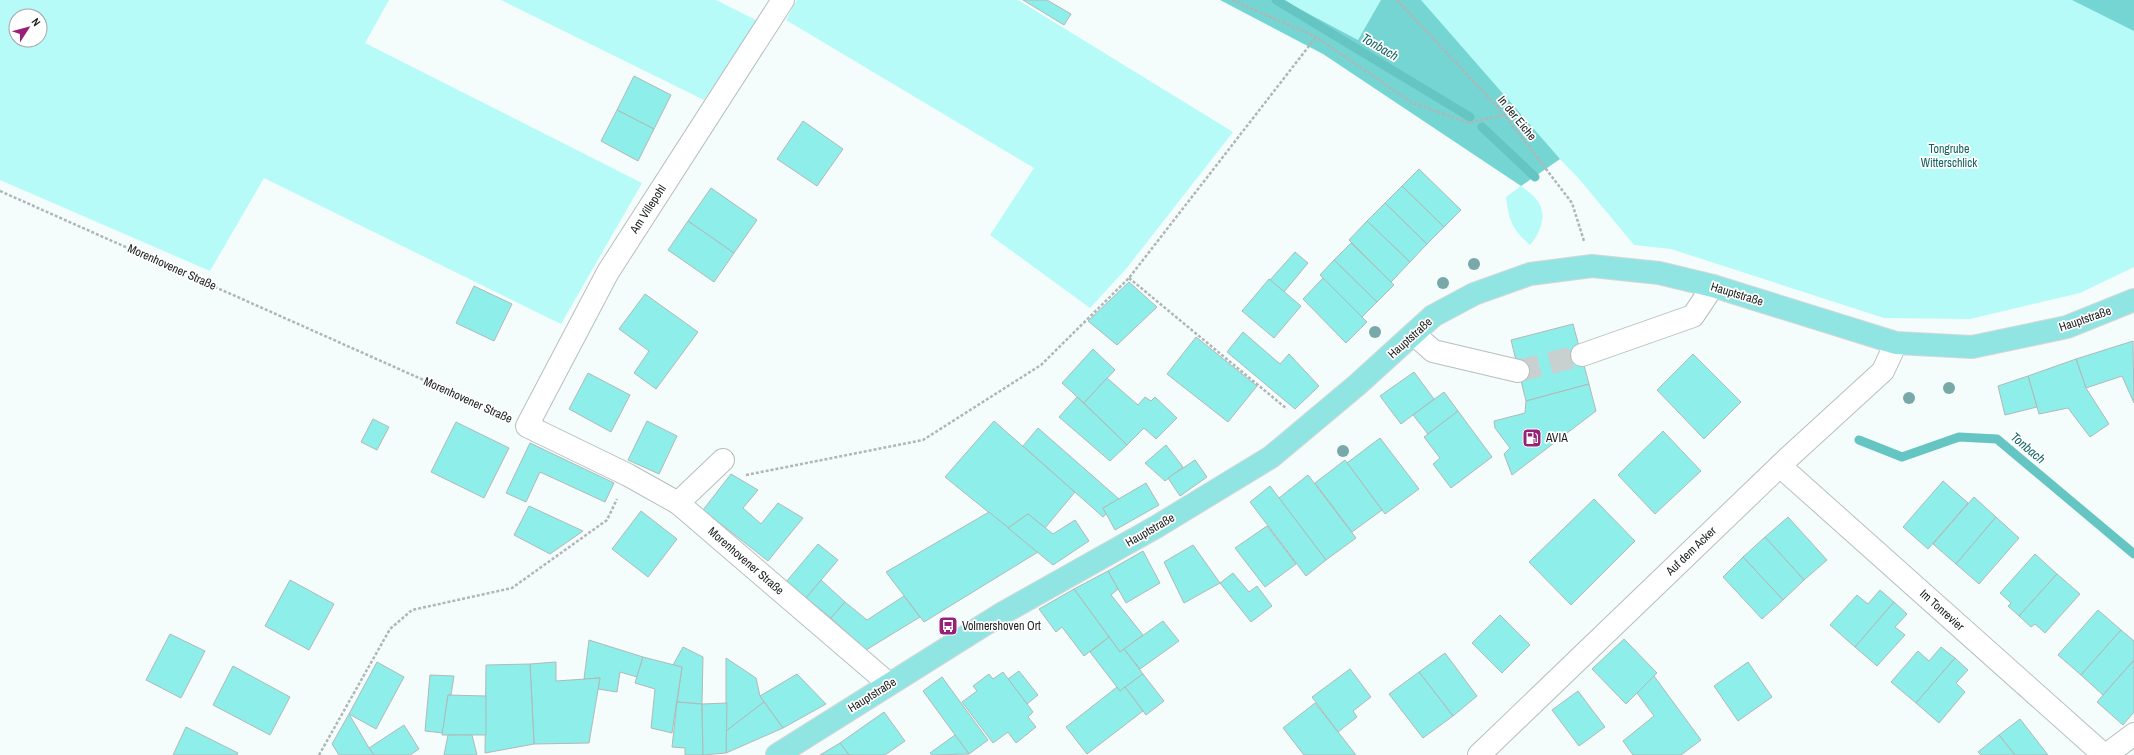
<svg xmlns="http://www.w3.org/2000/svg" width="2134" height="755" font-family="'Archivo Narrow',sans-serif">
	<rect width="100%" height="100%" fill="#f4fcfc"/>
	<g fill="#b6fbf8" fill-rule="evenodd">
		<path d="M0,0H389L365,43L642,183L561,324L264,178L210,271L0,180ZM16,16H40V40H16Z"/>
		<path d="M501,0H716L758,21L704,100Z"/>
		<path d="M797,0H1018L1233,132L1126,269L1090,308L990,235L1034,168L786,20Z"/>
		<path d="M1283,0H1381L1382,1L1358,40Z"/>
		<path d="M1419,0H2134V267L2080,293L1970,319L1884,318L1671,249L1634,245L1580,180L1516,113Z"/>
		<path d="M1521,186C1526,190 1532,194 1536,199C1549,213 1540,234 1530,245C1512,229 1509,221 1506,197Z"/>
	</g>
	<g fill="#75d5d2">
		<path d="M1220,0H1283L1358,40L1381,0H1421L1560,159L1521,186L1323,54Z"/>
		<path d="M2072,0H2134V31Z"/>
	</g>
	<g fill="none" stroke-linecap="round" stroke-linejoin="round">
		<g stroke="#64c5c2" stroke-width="9">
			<path d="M1276,0L1470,117"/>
			<path d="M1482,127L1535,177"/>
			<path d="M1859,440L1902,457L1959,437L1997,439L2134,554"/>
		</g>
	</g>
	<g fill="#8deeea" stroke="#b1b9b9">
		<path d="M1023,0H1047L1071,14L1064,25Z"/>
		<path d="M634,76L671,95L654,129L617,110Z"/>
		<path d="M617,110L654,129L638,161L601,141Z"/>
		<path d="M803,121L843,149L817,186L777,159Z"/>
		<path d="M1419,169L1461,210L1444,227L1402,186Z"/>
		<path d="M1402,186L1444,227L1427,244L1385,203Z"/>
		<path d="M711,188L757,220L734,253L688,221Z"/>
		<path d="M1385,203L1427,244L1410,262L1367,221Z"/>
		<path d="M688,221L734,253L714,282L668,250Z"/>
		<path d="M1367,221L1410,262L1391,282L1349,240Z"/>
		<path d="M1351,243L1394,285L1377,302L1334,260Z"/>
		<path d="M1295,252L1308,263L1284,292L1270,280Z"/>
		<path d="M1334,260L1377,302L1362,317L1320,275Z"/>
		<path d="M1323,278L1367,322L1346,343L1303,299Z"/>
		<path d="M1269,279L1301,306L1274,338L1242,311Z"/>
		<path d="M1129,282L1157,307L1117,345L1088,321Z"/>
		<path d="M474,286L512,304L494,341L456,323Z"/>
		<path d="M645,294L698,332L656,389L634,373L649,351L619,329Z"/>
		<path d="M1573,324L1589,384L1526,401L1511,340Z"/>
		<path d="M1243,332L1280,364L1289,354L1319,386L1295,409L1227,352Z"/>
		<path d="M1196,337L1257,386L1228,422L1167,374Z"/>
		<path d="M2133,341L2134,403L2122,376L2086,388L2076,359Z"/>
		<path d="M1093,349L1115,370L1084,403L1062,383Z"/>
		<path d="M1693,354L1741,402L1704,439L1657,390Z"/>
		<path d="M2076,359L2086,388L2109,424L2090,437L2068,408L2039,414L2028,376Z"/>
		<path d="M1414,372L1434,399L1401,424L1380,396Z"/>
		<path d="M588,373L630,395L611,432L569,409Z"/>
		<path d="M2028,376L2037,407L2005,415L1998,386Z"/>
		<path d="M1107,378L1138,405L1145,397L1151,401L1155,397L1177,418L1156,439L1144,428L1127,445L1084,403Z"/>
		<path d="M1589,384L1596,411L1512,475L1504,454L1510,448L1495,428L1494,421L1525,413L1526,401Z"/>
		<path d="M1444,392L1458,411L1428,434L1413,415Z"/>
		<path d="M1077,397L1127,445L1110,461L1059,417Z"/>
		<path d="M1458,411L1492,457L1451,488L1433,464L1440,458L1424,437Z"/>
		<path d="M373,419L389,427L377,450L361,442Z"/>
		<path d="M647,421L677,436L659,474L628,460Z"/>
		<path d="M994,421L1075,492L1045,528L1028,514L1008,528L945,477Z"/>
		<path d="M456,422L509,448L484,498L431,472Z"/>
		<path d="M1038,428L1119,499L1103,508L1106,514L1103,517L1023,446Z"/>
		<path d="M1663,431L1701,471L1655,514L1618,475Z"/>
		<path d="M1380,438L1419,489L1385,514L1347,463Z"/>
		<path d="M530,443L614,483L605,502L540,472L526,502L506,493Z"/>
		<path d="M1166,445L1183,467L1165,481L1145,463Z"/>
		<path d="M1195,460L1207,477L1180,496L1168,478Z"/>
		<path d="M1345,460L1382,510L1352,532L1315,483Z"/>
		<path d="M731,474L758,490L743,508L761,524L778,503L803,518L768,561L703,510Z"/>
		<path d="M1308,475L1356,538L1326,560L1279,498Z"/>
		<path d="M1943,481L1968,503L1928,549L1903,527Z"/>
		<path d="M1146,483L1159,505L1115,530L1103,508Z"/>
		<path d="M1270,486L1326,560L1306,576L1250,502Z"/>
		<path d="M1974,497L1996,517L1956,564L1933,544Z"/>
		<path d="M1594,499L1635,541L1571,605L1529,562Z"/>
		<path d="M529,506L583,531L550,554L514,535Z"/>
		<path d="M641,511L677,539L648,577L612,549Z"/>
		<path d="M989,512L1038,552L924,622L886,572Z"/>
		<path d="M1028,514L1053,534L1075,520L1089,541L1053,565L1008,528Z"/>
		<path d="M1788,517L1827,560L1804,580L1765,537Z"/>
		<path d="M1996,517L2019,538L1979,584L1956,564Z"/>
		<path d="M1267,526L1296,564L1265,587L1235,548Z"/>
		<path d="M1765,537L1804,580L1783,600L1743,557Z"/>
		<path d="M818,544L838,560L806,598L786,582Z"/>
		<path d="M1193,545L1220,583L1184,603L1164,562Z"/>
		<path d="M1143,551L1160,583L1126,603L1108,571Z"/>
		<path d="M2035,554L2057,574L2019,616L2008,606L2011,603L2000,593Z"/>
		<path d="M1743,557L1783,600L1762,619L1723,577Z"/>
		<path d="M1108,571L1118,589L1111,595L1143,635L1120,652L1074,589Z"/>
		<path d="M1233,573L1249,592L1257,586L1272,606L1251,622L1220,583Z"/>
		<path d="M2057,574L2080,594L2045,633L2035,624L2031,627L2019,616Z"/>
		<path d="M290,580L334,604L309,650L265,626Z"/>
		<path d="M821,580L845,602L831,618L806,598Z"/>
		<path d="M1074,589L1109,637L1084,656L1062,627L1056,632L1039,609Z"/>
		<path d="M1880,590L1894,602L1855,647L1830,625L1857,595L1868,604Z"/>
		<path d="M904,596L920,617L866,650L831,618L845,602L867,620Z"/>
		<path d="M1894,602L1907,614L1895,627L1905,635L1877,666L1855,647Z"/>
		<path d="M2098,610L2121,630L2081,675L2058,655Z"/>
		<path d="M1500,615L1530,645L1502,673L1472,643Z"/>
		<path d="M1163,621L1179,641L1140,669L1124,649Z"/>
		<path d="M2121,630L2134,641V660L2103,695L2081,675Z"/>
		<path d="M170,634L205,651L181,698L146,680Z"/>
		<path d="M1109,637L1120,652L1124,649L1143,674L1120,691L1090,652Z"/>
		<path d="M1624,639L1657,673L1626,704L1592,669Z"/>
		<path d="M589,640L643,657L637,677L620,672L617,692L598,689L600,678L584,679Z"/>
		<path d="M683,647L703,657L702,704L677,702L682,667L673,665Z"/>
		<path d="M1941,647L1955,658L1916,703L1891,682L1918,651L1929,661Z"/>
		<path d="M1445,653L1477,696L1453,716L1419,672Z"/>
		<path d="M643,657L682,667L672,733L651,728L655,689L635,683Z"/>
		<path d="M726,658L756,678L760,696L764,702L726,731Z"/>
		<path d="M1955,658L1968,670L1956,683L1965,692L1939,723L1916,703Z"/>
		<path d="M2134,660V712L2123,725L2097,702Z"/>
		<path d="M377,662L404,677L376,729L349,714Z"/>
		<path d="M556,662V681L600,678L589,743L534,744L530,664Z"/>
		<path d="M1748,662L1772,697L1738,721L1714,686Z"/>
		<path d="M530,664L534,744L485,753L486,665Z"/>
		<path d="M233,666L290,697L270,735L213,705Z"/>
		<path d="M1350,669L1371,697L1353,711L1357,717L1338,732L1312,697Z"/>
		<path d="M1019,671L1038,695L1027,704L1008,679Z"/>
		<path d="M1003,672L1033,712L1028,717L1036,727L1016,743L1008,732L993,743L962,702L977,691L973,686L989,674L993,679Z"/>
		<path d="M1419,672L1453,716L1423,738L1389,694Z"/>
		<path d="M797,674L826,704L783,728L760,696Z"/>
		<path d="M1143,674L1164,701L1146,715L1125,687Z"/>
		<path d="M430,675L454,676L451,695H448L443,733L425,731Z"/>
		<path d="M1654,676L1701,740L1681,755H1633L1623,741L1654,716L1637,693Z"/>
		<path d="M942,677L988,740L969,754L923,691Z"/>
		<path d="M1117,687L1120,691L1125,687L1143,711L1087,754L1066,727Z"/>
		<path d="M1578,691L1605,727L1579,746L1552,710Z"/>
		<path d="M448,695L486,696V735H442Z"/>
		<path d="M677,702L702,704L703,755H685V748L672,747Z"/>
		<path d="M764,702L783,728L726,753V731Z"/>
		<path d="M727,703L726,753L703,755L702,704Z"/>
		<path d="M1315,703L1338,732L1356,755H1304L1283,728Z"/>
		<path d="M884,712L905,741L885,755H849L840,743Z"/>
		<path d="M349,714L369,748L374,755H339L332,744Z"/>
		<path d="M2020,719L2048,755H2015L1999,735Z"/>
		<path d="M404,725L419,749L410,755H374L369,748Z"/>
		<path d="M186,727L238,753L237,755H173Z"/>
		<path d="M448,735H472L477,755H444Z"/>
		<path d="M955,735L969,754L932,755L930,753Z"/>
		<path d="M1999,735L2015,755H1981L1978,752Z"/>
		<path d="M840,743L849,755H820Z"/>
	</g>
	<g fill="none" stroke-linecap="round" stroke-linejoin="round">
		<path stroke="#c9d0d0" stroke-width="22" stroke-dasharray="22 11" stroke-linecap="butt" d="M1518,371L1582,355"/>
		<defs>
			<g id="minor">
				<path d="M783,0L608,272L527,426L628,475L678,503L889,684"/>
				<path d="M1414,334L1433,351L1518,371"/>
				<path d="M1582,355L1693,316L1713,286"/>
				<path d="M1780,466L2104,755"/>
				<path d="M678,503L723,460"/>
				<path d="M1479,755L1789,457L1883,371L1896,343"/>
				<path d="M2106,755L2134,734"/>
			</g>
			<path id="major" d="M777,755L1003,613L1156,527L1271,457L1357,385L1433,316L1474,294L1530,274L1592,266L1659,273L1713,286L1896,343L1972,347L2067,327L2134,300"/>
		</defs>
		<use href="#minor" stroke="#b7bfbf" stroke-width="24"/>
		<use href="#major" stroke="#d6d7d7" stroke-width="24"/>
		<g stroke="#b0b6b6" stroke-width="2.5" stroke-dasharray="3 2" stroke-linecap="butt">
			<path d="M1232,0L1316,37L1411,102L1469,123L1504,115"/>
			<path d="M1397,0L1504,114L1572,203L1584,241"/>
			<path d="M0,191L502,415"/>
			<path d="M1129,278L1287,409"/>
			<path d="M746,475L923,440L1041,365L1129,278L1316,37"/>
			<path d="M319,755L390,629L412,610L512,588L607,520L617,499"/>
		</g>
		<use href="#minor" stroke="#fff" stroke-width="22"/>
		<use href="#major" stroke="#90e5e3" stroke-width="22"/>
	</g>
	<g fill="#78a8a7">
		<circle cx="1474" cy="264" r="6"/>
		<circle cx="1443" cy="283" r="6"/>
		<circle cx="1375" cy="332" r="6"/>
		<circle cx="1949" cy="388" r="6"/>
		<circle cx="1909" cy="398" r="6"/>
		<circle cx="1343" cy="451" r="6"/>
	</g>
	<defs>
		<symbol id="fuel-square" viewBox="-11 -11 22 22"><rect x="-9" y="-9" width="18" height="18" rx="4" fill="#9a1f77" stroke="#fff"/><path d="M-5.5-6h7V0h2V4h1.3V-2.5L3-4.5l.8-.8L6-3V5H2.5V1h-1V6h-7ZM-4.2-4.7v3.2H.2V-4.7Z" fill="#fff"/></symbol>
		<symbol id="bus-square" viewBox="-11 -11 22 22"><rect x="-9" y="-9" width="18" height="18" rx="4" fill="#9a1f77" stroke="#fff"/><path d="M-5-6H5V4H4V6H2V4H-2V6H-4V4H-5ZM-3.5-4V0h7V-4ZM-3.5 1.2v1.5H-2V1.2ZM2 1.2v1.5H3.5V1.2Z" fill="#fff"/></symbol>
	</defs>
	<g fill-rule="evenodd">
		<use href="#fuel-square" x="1521" y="427" width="22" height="22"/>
		<use href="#bus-square" x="937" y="615" width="22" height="22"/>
	</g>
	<g text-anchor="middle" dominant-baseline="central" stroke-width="3.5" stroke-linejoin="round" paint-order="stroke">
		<g font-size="12" fill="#1c1f1f" stroke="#fff">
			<text transform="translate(1517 118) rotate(51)">In der Eiche</text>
			<text transform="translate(648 209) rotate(-57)">Am Villepohl</text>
			<text transform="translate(172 267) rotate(24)">Morenhovener Straße</text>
			<text transform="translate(1737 294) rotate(17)">Hauptstraße</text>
			<text transform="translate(2085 319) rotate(-19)">Hauptstraße</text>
			<text transform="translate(1410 338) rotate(-42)">Hauptstraße</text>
			<text transform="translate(468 400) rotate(24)">Morenhovener Straße</text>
			<text transform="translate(1150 530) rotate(-30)">Hauptstraße</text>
			<text transform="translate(1691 551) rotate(-44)">Auf dem Acker</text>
			<text transform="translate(746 561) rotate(41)">Morenhovener Straße</text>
			<text transform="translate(1942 610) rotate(42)">Im Tonrevier</text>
			<text transform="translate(872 695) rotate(-32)">Hauptstraße</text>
		</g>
		<g font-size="12" fill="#126362" stroke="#fff">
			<text x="1949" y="149">Tongrube<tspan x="1949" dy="14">Witterschlick</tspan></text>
		</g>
		<g font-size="12" fill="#1c1f1f" stroke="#fff" text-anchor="start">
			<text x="1546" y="438">AVIA</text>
			<text x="962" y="626">Volmershoven Ort</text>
		</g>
		<g font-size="13" font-style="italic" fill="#126462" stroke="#fff">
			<text transform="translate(1380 47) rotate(31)">Tonbach</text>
			<text transform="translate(2028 448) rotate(40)">Tonbach</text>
		</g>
	</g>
	<g transform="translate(28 28) rotate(54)"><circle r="19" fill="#ffffff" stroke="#a4a5a5"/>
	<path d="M0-3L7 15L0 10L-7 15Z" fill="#9a1f77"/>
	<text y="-6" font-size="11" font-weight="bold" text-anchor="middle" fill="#1c1f1f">N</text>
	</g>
</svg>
